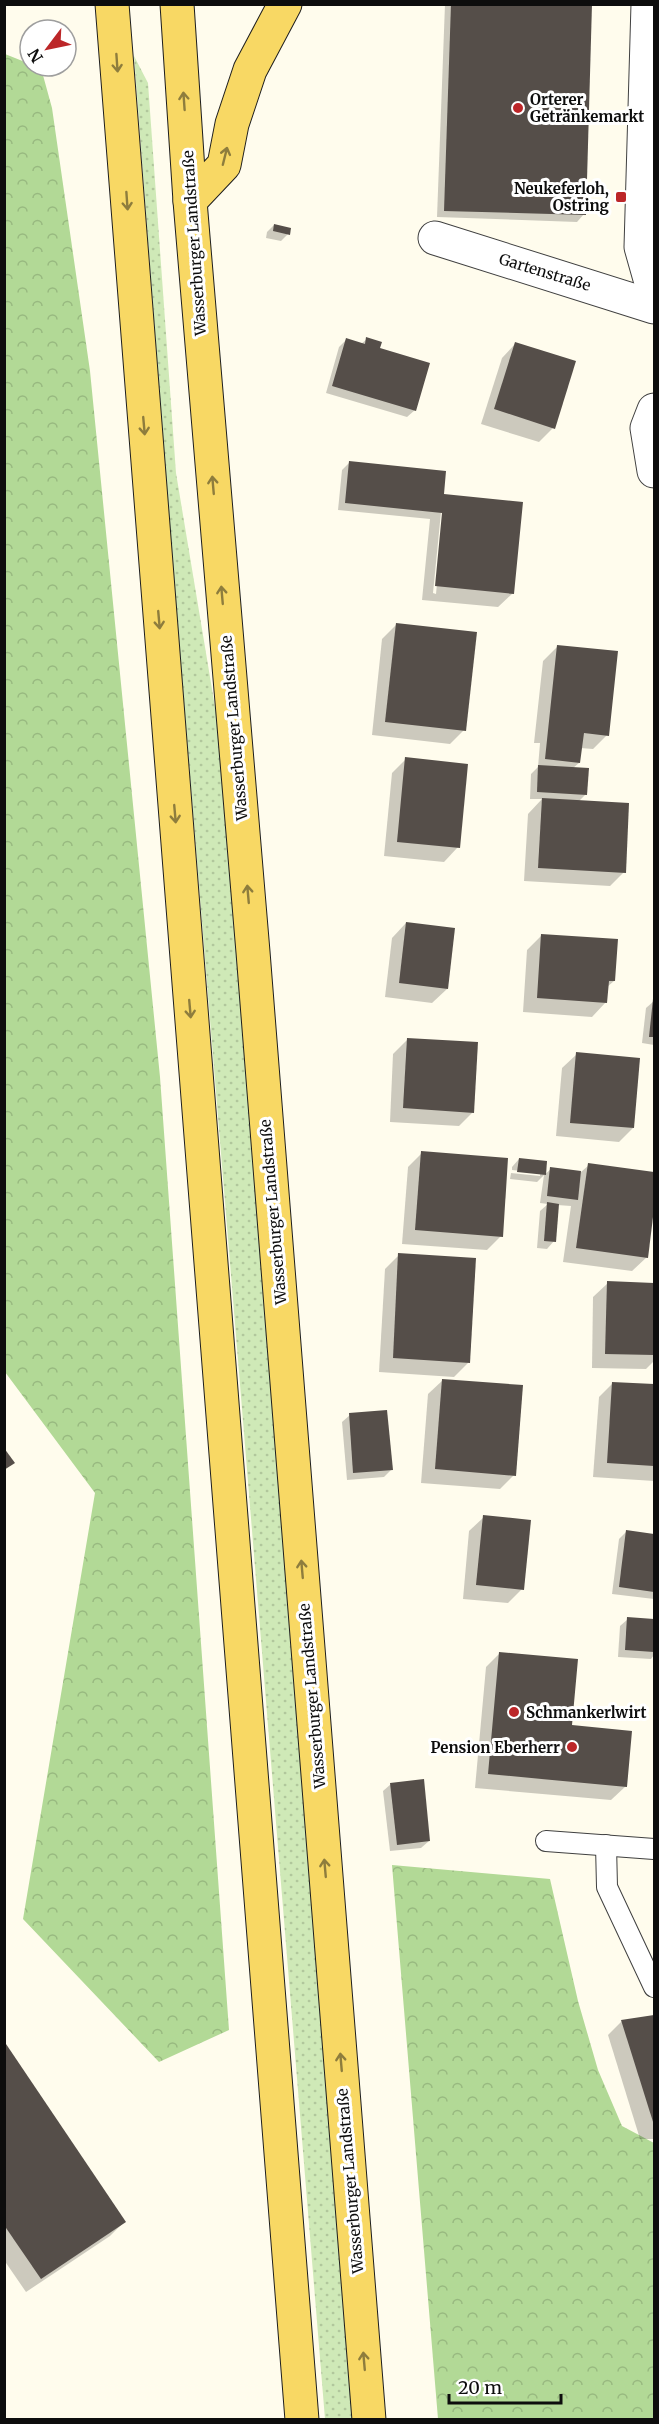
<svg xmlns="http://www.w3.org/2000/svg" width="659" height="2424" font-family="Merriweather,serif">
	<defs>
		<pattern id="grass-dots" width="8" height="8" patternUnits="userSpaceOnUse" patternTransform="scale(1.5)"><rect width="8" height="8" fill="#cfe9b7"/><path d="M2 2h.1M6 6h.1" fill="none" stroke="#b1c79c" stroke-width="1.8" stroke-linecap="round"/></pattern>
		<pattern id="forest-crowns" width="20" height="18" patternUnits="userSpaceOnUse" patternTransform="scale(1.5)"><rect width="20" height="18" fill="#b2d996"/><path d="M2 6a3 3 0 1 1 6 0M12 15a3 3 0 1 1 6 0" fill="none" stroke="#98b980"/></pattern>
	</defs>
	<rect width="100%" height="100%" fill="#fffced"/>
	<path fill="url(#grass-dots)" d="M134,56L148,83L176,473L216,713L359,2419H325L173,569Z"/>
	<g fill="url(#forest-crowns)">
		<path d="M5,54L30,64V66L41,68L52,108L90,371L160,1077L229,2030L159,2062L23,1919L95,1493L5,1372Z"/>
		<path d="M392,1865L550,1879L578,2001L598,2070L622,2126L654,2143V2419H438Z"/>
	</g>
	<g fill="#0003" fill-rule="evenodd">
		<path d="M445,4H590L584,214L577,222L437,217Z"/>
		<path d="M274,225L288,234L281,241L266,238L267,232Z"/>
		<path d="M367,339L378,349L415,410L407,417L326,393L339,347L346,340L361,344Z"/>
		<path d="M516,343L553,428L539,442L481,424L502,358Z"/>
		<path d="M349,463L443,495L513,593L498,607L422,600L430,519L338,510L342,470ZM444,509L436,594L433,593L441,512Z"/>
		<path d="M396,625L464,730L450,744L372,735L382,639Z"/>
		<path d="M558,646L607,735L593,749L580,748L579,763L573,768L586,794L579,801L624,872L610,886L524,881L528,814L542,799H530L531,774L538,767L540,743H534L543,661Z"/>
		<path d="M406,759L458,847L444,862L384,856L392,773Z"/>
		<path d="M406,923L447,989L432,1003L385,997L392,938Z"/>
		<path d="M541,936L614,981L607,987L606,1002L592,1017L523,1012L527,950Z"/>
		<path d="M654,1001V1045L642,1043L646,1008Z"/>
		<path d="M408,1039L473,1112L459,1126L390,1122L393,1054Z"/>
		<path d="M577,1054L633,1128L619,1142L556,1136L562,1068Z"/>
		<path d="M422,1153L501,1236L487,1250L402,1244L408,1167Z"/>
		<path d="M519,1159L545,1162L544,1175L551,1169L581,1172L589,1165L654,1174V1197L647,1257L632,1271L563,1262L571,1206L557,1205L554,1241L547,1249L537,1248L540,1211L548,1204L540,1203L544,1175L537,1182L510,1179L511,1173L540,1176V1173L512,1170V1167Z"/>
		<path d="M399,1255L468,1363L454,1377L379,1372L385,1269Z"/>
		<path d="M608,1283L654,1284V1361L646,1369L592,1368L593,1297Z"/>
		<path d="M443,1380L514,1475L500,1489L421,1483L428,1394Z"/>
		<path d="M613,1383L654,1386V1481L593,1477L599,1397Z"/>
		<path d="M350,1415L391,1470L384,1477L347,1480L342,1422Z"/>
		<path d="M484,1517L522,1589L508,1603L463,1599L469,1531Z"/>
		<path d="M626,1532L654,1535V1599L612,1594L619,1539Z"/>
		<path d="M628,1619L654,1621V1655L651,1659L618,1657L620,1626Z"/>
		<path d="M500,1653L626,1786L611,1800L475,1788L486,1667Z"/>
		<path d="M391,1784L429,1841L421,1848L390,1851L383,1791Z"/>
		<path d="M653,2016L654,2139H640L608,2035L622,2021Z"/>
		<path d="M4,2043L124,2222L110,2236L26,2292L4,2260Z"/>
	</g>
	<g fill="#554e49">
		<path d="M451,4H592L586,215L444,211Z"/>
		<path d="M274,224L291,228L290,235L273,231Z"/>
		<path d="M366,337L382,342L380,348L430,363L416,411L332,386L346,338L365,344Z"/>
		<path d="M515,342L576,361L555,429L494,409Z"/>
		<path d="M349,461L446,471L444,494L523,502L514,594L435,586L442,513L345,503Z"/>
		<path d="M396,623L477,632L466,731L385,722Z"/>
		<path d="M557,645L618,651L609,736L584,733L580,763L545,759Z"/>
		<path d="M405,757L468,764L460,848L397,842Z"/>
		<path d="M538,765L589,768L587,795L537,792Z"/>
		<path d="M542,798L629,803L626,873L538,868Z"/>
		<path d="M406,922L455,928L448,989L399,983Z"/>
		<path d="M541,934L618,939L615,981H609L607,1003L537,998Z"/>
		<path d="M653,999H654V1037H649Z"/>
		<path d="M407,1038L478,1042L474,1113L403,1108Z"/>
		<path d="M576,1052L640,1058L634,1128L570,1123Z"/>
		<path d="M421,1151L508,1158L503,1237L415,1230Z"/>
		<path d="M519,1158L547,1161L546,1175L517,1172Z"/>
		<path d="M588,1163L654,1172V1209L648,1258L576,1248Z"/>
		<path d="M550,1167L581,1171L578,1200L547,1196Z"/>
		<path d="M547,1202L559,1204L556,1242L544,1241Z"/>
		<path d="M398,1253L476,1258L470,1363L393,1358Z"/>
		<path d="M607,1281L654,1283V1355L605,1354Z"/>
		<path d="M442,1379L523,1385L516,1476L435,1469Z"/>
		<path d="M612,1382L654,1384V1466L607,1463Z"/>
		<path d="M387,1410L393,1470L353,1473L349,1413Z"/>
		<path d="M4,1448L15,1463L4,1470Z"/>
		<path d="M483,1515L531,1520L524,1590L476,1585Z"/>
		<path d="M626,1530L654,1534V1592L619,1587Z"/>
		<path d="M627,1617L654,1619V1652L625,1650Z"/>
		<path d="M499,1652L578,1659L572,1725L632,1731L627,1787L488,1774Z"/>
		<path d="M424,1779L430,1841L397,1845L390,1783Z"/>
		<path d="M654,2015V2125L621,2020Z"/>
		<path d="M4,2041L126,2222L41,2279L4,2225Z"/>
	</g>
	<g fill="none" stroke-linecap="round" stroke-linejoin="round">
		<defs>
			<g id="service">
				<path d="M546,1841L654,1849"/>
				<path d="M606,1845L607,1887L654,1987"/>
			</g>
			<g id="minor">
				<path d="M648,4L641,247L654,293"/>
				<path d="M435,238L654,307"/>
				<path d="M654,410L647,428L654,471"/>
			</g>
			<g id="primary">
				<path d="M112,4L302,2420"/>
				<path d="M177,4L190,201L253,952L369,2420"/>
				<path d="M190,201L224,165L232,124L250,70L285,4"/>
			</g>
		</defs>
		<use href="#service" stroke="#404040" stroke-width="22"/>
		<use href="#minor" stroke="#404040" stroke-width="35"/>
		<use href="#primary" stroke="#1e1e1e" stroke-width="35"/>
		<use href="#service" stroke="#fff" stroke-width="20"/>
		<use href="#minor" stroke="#fff" stroke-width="33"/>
		<use href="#primary" stroke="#f8d864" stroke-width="33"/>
	</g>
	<defs><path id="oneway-shaft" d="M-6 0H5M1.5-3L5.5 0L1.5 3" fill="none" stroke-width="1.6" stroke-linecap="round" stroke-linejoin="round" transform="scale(1.5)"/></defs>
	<g stroke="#8e7d3d">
		<use href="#oneway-shaft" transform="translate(117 63) rotate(86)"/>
		<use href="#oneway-shaft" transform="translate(184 101) rotate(-94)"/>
		<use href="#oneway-shaft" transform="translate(225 156) rotate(-76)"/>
		<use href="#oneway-shaft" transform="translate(127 201) rotate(86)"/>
		<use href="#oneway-shaft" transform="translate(144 426) rotate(85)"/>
		<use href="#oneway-shaft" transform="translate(213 485) rotate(-95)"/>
		<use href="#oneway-shaft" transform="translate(222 595) rotate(-95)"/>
		<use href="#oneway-shaft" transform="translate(159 620) rotate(85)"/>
		<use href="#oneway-shaft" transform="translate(175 814) rotate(85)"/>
		<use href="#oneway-shaft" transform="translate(248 894) rotate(-95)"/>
		<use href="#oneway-shaft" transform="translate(190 1009) rotate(85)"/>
		<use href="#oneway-shaft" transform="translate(302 1569) rotate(-95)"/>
		<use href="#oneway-shaft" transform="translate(325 1868) rotate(-95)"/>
		<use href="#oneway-shaft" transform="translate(341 2062) rotate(-95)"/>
		<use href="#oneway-shaft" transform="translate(364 2361) rotate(-95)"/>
	</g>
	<g fill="#bc2628" stroke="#fff" stroke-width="2">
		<circle cx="518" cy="108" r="6"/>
		<rect x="615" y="191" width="12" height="12" rx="3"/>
		<circle cx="514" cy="1712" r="6"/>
		<circle cx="572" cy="1747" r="6"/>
	</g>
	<g text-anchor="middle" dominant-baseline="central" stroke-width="6" stroke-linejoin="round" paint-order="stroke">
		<g font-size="15" font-weight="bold" fill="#0d0d0d" stroke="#fff" text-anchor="start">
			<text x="530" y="99">Orterer<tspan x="530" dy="17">Getränkemarkt</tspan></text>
			<text x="609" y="188" text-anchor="end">Neukeferloh,<tspan x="609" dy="17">Ostring</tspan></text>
			<text x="526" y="1712">Schmankerlwirt</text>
			<text x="560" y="1747" text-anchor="end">Pension Eberherr</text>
		</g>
		<g font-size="15" fill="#0d0d0d" stroke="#fff">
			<text transform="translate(194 243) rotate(-94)">Wasserburger Landstraße</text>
			<text transform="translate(545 272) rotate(17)">Gartenstraße</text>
			<text transform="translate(234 728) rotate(-95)">Wasserburger Landstraße</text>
			<text transform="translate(273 1212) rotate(-95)">Wasserburger Landstraße</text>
			<text transform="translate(312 1696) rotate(-95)">Wasserburger Landstraße</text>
			<text transform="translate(350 2181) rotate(-95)">Wasserburger Landstraße</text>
		</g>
	</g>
	<rect width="659" height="2424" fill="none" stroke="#0d0d0d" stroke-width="12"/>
	<g transform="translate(48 48) rotate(238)"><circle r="28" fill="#ffffff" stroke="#9e9e9e" stroke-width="1.5"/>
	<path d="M0-4.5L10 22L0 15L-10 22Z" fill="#bc2628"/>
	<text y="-9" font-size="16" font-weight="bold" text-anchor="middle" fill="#0d0d0d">N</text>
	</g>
	<path d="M449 2394v9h112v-9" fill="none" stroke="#0d0d0d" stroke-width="3"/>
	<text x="458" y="2394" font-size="18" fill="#0d0d0d" stroke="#ffffff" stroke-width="4.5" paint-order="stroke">20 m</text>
</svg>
